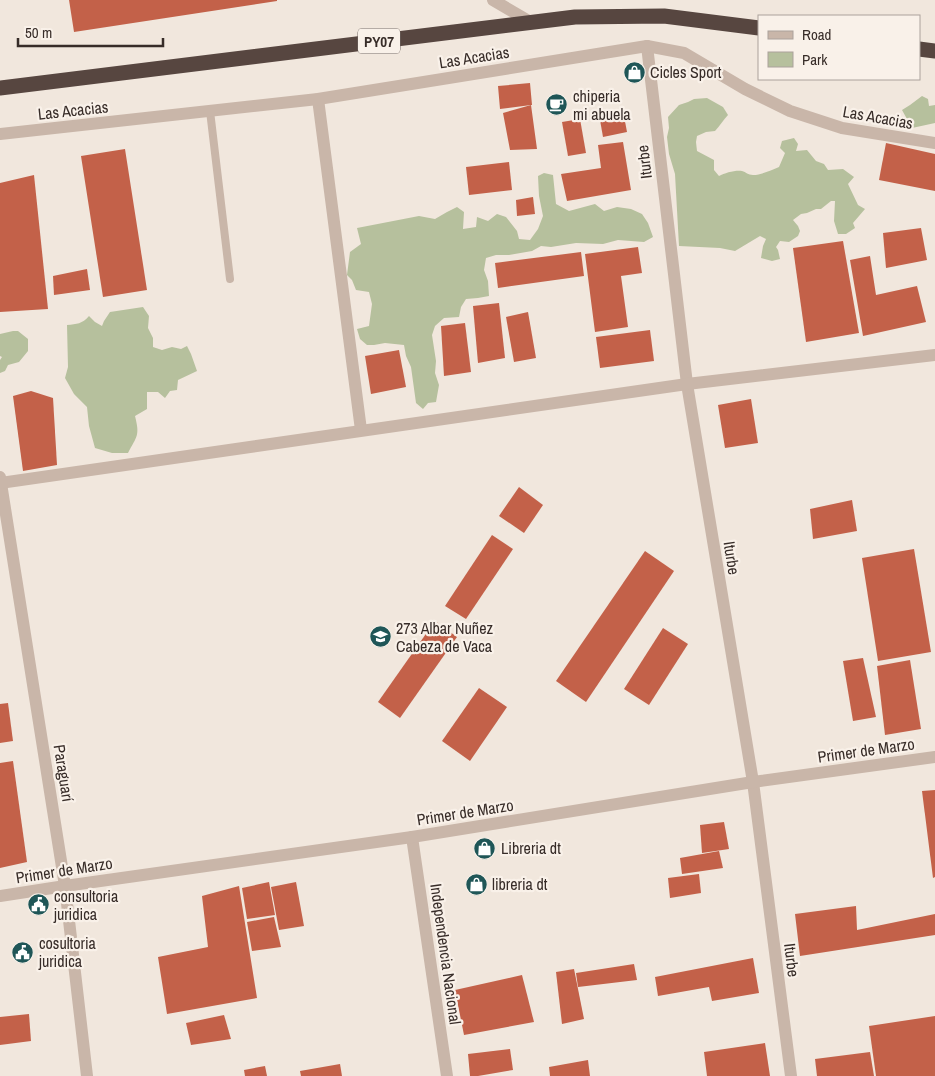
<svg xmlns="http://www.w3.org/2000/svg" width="935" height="1076" font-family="'Archivo Narrow',sans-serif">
	<rect width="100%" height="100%" fill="#f1e7dd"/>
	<g fill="#b6c09d">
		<path d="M922,96L928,99L929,106L935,105V123L912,128L902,110L910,105Z"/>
		<path d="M707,98L723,107L728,115C723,120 720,126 715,131L706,132L697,136L696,142L697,151L714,160V170L719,176C725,173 735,170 742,171C746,172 748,175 753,175C762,175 771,170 779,167L785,153L780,148L782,141L794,138L798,144L796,151L807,150L816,161L824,164L828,170L843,169L854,177L848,184L858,205L865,209L853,223L855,228L846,234H838L834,221L835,201H831L821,209H816L807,213L801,214L793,220L798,226L800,231L798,236L789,242L780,241L776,247L778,250L780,259L772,261L761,258L763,246L766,239L760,236L735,251L720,248L679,246L675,174L669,154L667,137L669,128L668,117L679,105L688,102L694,99Z"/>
		<path d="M544,173L553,175L556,204L569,211L595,204L604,211L617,207L631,209L642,214L648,223L653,237L644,242L618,240L603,244L576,243L551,247L541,246L532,251L509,255H496L486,258L484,270L488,281L489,296L478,298L466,299L461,307L459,317L444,318L435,326L432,335L436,361L435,373L439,385L436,402L428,403L423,409L416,403L411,367L406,356L404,345L385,343L374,345H367L360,339L357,329L369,326L372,304L369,292L356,290L352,280L347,275L350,252L361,244L357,228L419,216L435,219L447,212L457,207L464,212L463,229L476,227L477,217L488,221L497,214L506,217L517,231L519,239L530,240L538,229L543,216L539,196L538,176Z"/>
		<path d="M143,307L149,316L148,328L153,338V347L162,350L172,347L181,349L187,346L191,354L197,371L178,380L177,390L170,391L165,398L158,392H147V409L135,416C140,436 137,436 128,453H112L95,448L89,426L87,407L74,394L65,378L68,367L67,325C77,324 82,324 89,316L95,322L102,326L104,321L110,312Z"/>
		<path d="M13,331H18L28,339V351L19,362L8,365L5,371L0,373V360L2,357L0,356V334Z"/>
	</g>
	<g fill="#c36149">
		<path d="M69,0H277V1L74,32Z"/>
		<path d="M530,83L532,105H531L537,149L510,150L503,113L531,105L500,109L498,86Z"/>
		<path d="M624,116L627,132L603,137L600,120Z"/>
		<path d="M580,119L586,153L568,156L562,122Z"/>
		<path d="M623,142L631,190L567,201L561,174L601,168L598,145Z"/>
		<path d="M886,143L935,154V191L879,180Z"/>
		<path d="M125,149L147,290L103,297L81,156Z"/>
		<path d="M509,162L512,190L469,195L466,167Z"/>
		<path d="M34,175L48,309L0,312V183Z"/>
		<path d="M533,197L535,214L517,216L516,200Z"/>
		<path d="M921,228L927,260L886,268L883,233Z"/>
		<path d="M843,241L859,333L806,342L793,248Z"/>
		<path d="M638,247L642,273L621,276L628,327L595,332L585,254Z"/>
		<path d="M581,252L584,276L498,288L495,263Z"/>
		<path d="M870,256L876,295L917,286L926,322L863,336L850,260Z"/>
		<path d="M87,269L90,290L54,295L53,276Z"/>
		<path d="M499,303L505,358L478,363L473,306Z"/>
		<path d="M528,312L536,358L514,362L506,317Z"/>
		<path d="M465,323L471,372L444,376L441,326Z"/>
		<path d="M650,330L654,361L600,368L596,337Z"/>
		<path d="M399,350L406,387L371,394L365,356Z"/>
		<path d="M31,391L53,398L57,465L23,471L13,396Z"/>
		<path d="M751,399L758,443L725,448L718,405Z"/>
		<path d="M519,487L543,505L524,533L499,516Z"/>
		<path d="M852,500L857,531L813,539L810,509Z"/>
		<path d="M492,535L513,549L466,619L445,606Z"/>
		<path d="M914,549L931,652L878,661L862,558Z"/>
		<path d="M645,551L674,571L586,702L556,681Z"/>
		<path d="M435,621L457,637L400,718L378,702Z"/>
		<path d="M663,628L688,644L649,705L624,689Z"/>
		<path d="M863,658L876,717L853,721L843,661Z"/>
		<path d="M910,660L921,729L885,735L877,666Z"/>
		<path d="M479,688L507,707L470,761L442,741Z"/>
		<path d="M8,703L13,741L0,743V704Z"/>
		<path d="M13,761L27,862L0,868V763Z"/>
		<path d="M935,790V877L933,878L922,791Z"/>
		<path d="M724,822L729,849L702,853L700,825Z"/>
		<path d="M719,851L723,868L682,874L680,858Z"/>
		<path d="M699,874L701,893L670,898L668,878Z"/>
		<path d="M269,882L275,915L247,919L242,888Z"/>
		<path d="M296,882L304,926L279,930L271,887Z"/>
		<path d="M239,886L257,998L167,1014L158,957L208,947L202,896Z"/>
		<path d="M856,906L857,930L935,914V935L800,956L795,914Z"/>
		<path d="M274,917L281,947L252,951L247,922Z"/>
		<path d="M753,958L759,993L712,1001L709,987L658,996L655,977Z"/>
		<path d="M634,964L637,980L578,987L576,973Z"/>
		<path d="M574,969L584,1019L562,1024L556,972Z"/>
		<path d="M522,975L534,1022L464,1035L455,990Z"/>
		<path d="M29,1014L31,1041L0,1045V1017Z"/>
		<path d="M224,1015L231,1039L191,1045L186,1023Z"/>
		<path d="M935,1016V1076H876L869,1026Z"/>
		<path d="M765,1043L770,1076H707L704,1052Z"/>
		<path d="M510,1049L513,1070L478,1076H470L468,1054Z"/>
		<path d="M870,1052L874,1076H817L815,1059Z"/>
		<path d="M588,1060L590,1076H550L549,1067Z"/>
		<path d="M340,1064L342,1076H301L300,1071Z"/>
		<path d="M265,1066L267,1076H245L244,1070Z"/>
	</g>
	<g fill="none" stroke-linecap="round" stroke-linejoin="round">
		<path stroke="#c9b6a9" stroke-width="8" d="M210,111L230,279"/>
		<g stroke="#c9b6a9" stroke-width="12">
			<path d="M493,0L532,23"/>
			<path d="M647,46L687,384L753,782L791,1076"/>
			<path d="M318,99L361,430"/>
			<path d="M0,134L318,99L647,46L684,53L745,89L790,111L842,128L935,143"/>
			<path d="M0,477L65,886L87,1076"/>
			<path d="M0,483L687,384L935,355"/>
			<path d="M412,837L447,1076"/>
			<path d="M0,896L65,886L412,837L753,782L935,757"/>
		</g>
		<g stroke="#574640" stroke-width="15">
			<path d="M919,49L935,51"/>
			<path d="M0,88L575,17L664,16L759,28"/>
		</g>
	</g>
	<defs>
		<symbol id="shop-disc" viewBox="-11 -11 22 22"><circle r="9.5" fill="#1f5657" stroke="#f9f1e9"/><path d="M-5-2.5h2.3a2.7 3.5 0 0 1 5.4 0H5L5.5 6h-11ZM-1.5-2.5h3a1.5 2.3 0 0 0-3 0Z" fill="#fff"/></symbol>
		<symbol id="cafe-disc" viewBox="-11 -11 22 22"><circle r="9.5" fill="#1f5657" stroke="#f9f1e9"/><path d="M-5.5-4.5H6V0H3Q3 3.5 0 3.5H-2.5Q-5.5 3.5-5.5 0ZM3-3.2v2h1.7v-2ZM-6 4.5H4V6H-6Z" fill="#fff"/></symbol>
		<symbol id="school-disc" viewBox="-11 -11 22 22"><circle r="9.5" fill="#1f5657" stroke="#f9f1e9"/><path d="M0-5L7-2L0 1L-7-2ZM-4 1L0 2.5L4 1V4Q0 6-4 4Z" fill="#fff"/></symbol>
		<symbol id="civic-disc" viewBox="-11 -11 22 22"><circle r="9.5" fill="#1f5657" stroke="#f9f1e9"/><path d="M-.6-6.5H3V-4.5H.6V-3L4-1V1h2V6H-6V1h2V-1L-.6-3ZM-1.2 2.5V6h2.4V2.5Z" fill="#fff"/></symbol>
	</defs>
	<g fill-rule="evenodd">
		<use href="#shop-disc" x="622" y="60" width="25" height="25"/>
		<use href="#cafe-disc" x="544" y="92" width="25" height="25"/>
		<use href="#school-disc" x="368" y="624" width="25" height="25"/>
		<use href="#shop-disc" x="472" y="836" width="25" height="25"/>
		<use href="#shop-disc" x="464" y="872" width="25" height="25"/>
		<use href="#civic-disc" x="26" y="892" width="25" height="25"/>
		<use href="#civic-disc" x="10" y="940" width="25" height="25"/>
	</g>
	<g text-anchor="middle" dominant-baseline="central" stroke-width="4.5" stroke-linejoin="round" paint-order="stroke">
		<rect fill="#f9f1e9" stroke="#716762" stroke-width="1" x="358" y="28.5" width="42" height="25" rx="4"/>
		<g font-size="15" font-weight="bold" fill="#372c28">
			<text x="379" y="41">PY07</text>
		</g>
		<g font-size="16" fill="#372c28" stroke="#f9f1e9">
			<text transform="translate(474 57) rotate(-9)">Las Acacias</text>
			<text transform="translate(73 110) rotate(-6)">Las Acacias</text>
			<text transform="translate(878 117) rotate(10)">Las Acacias</text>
			<text transform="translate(644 162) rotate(-97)">Iturbe</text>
			<text transform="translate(732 558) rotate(81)">Iturbe</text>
			<text transform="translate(866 750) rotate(-8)">Primer de Marzo</text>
			<text transform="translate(64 773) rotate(81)">Paraguarí</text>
			<text transform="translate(465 812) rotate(-9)">Primer de Marzo</text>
			<text transform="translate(64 870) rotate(-9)">Primer de Marzo</text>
			<text transform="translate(446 954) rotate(82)">Independencia Nacional</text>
			<text transform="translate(792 960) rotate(83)">Iturbe</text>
		</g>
		<g font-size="16" fill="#372c28" stroke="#f9f1e9" text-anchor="start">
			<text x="650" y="72">Cicles Sport</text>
			<text x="573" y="96">chiperia<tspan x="573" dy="18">mi abuela</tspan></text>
			<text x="396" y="628">273 Albar Nuñez<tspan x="396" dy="18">Cabeza de Vaca</tspan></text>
			<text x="501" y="848">Libreria dt</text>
			<text x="492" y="884">libreria dt</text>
			<text x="54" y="896">consultoria<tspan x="54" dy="18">juridica</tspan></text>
			<text x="39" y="943">cosultoria<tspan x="39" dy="18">juridica</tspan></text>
		</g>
	</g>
	<rect x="758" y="15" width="162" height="65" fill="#f9f1e9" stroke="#aba29c"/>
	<rect x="768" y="31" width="25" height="8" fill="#c9b6a9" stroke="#aba29c"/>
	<text x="802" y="40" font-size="15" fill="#372c28">Road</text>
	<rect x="768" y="52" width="25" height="15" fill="#b6c09d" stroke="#aba29c"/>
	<text x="802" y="65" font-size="15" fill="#372c28">Park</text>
	<path d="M18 38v8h145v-8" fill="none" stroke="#372c28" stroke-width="2.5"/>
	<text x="25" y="38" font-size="15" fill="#372c28" stroke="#f9f1e9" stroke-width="4" paint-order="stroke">50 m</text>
</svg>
